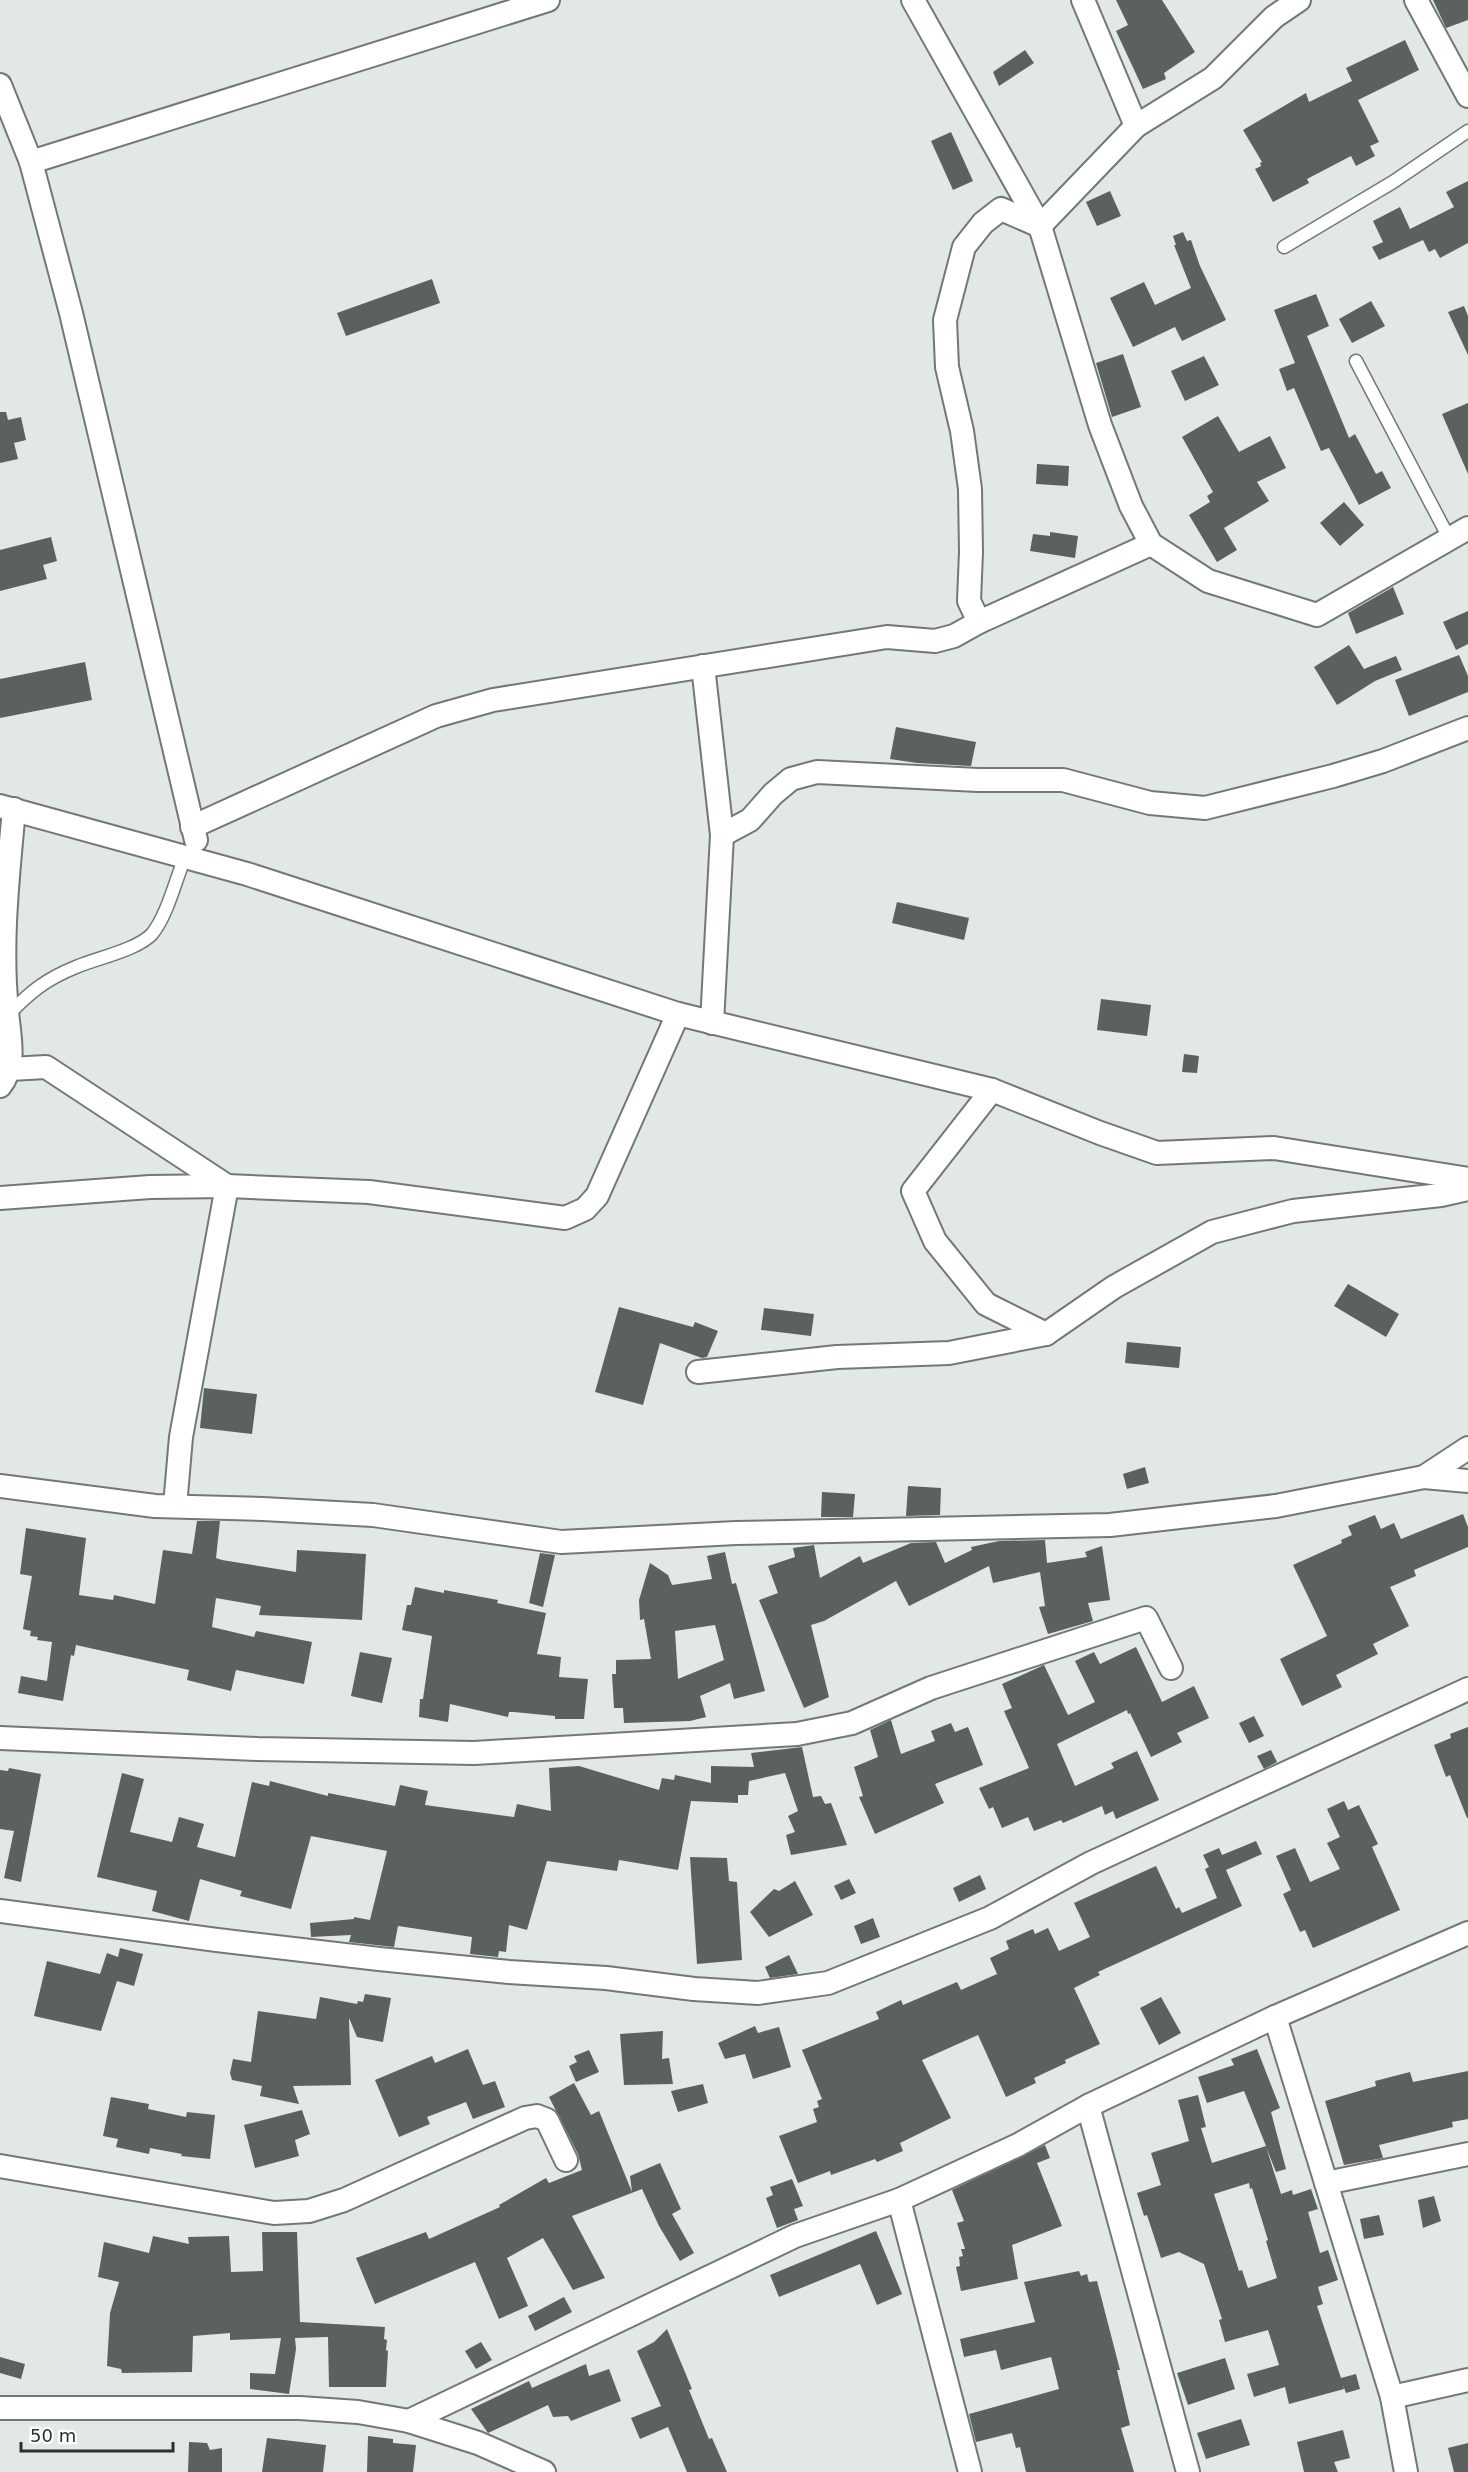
<svg xmlns="http://www.w3.org/2000/svg" width="1468" height="2472" font-family="'DejaVu Sans',sans-serif">
	<rect width="100%" height="100%" fill="#e2e8e6"/>
	<g fill="#5b615f" fill-rule="evenodd">
		<path d="M1116,0H1162L1195,52L1164,73L1166,79L1143,89L1116,31L1128,25Z"/>
		<path d="M1433,0H1468V20L1446,28Z"/>
		<path d="M1405,40L1419,70L1358,100L1379,142L1370,146L1375,156L1356,166L1351,156L1307,179L1309,183L1273,202L1255,169L1261,166L1260,163L1262,162L1243,130L1306,93L1309,102L1352,81L1346,68Z"/>
		<path d="M1025,50L1034,63L999,86L993,72Z"/>
		<path d="M951,132L973,181L953,190L931,141Z"/>
		<path d="M1468,181V243L1440,258L1435,249L1429,252L1423,240L1379,260L1372,247L1383,242L1373,221L1400,207L1410,229L1454,207L1446,192Z"/>
		<path d="M1110,191L1121,216L1097,226L1086,202Z"/>
		<path d="M1183,232L1187,241L1191,240L1200,266L1226,320L1182,341L1175,327L1133,347L1110,298L1144,282L1155,305L1191,288L1174,245H1176L1173,236Z"/>
		<path d="M432,279L440,303L346,336L337,313Z"/>
		<path d="M1316,294L1329,326L1307,336L1349,438L1355,434L1376,474L1382,471L1391,488L1359,505L1329,448L1321,451L1294,388L1287,391L1279,369L1295,363L1274,310Z"/>
		<path d="M1371,301L1385,326L1352,343L1339,319Z"/>
		<path d="M1464,306L1468,316V355L1448,312Z"/>
		<path d="M1123,354L1141,407L1112,417L1096,363Z"/>
		<path d="M1204,356L1219,385L1185,401L1171,371Z"/>
		<path d="M1468,403V474L1442,414Z"/>
		<path d="M0,412H6L8,420L21,417L26,440L14,443L18,459L0,463Z"/>
		<path d="M1218,416L1239,452L1270,436L1286,468L1257,482L1269,501L1224,528L1237,550L1217,562L1189,515L1210,502L1207,496L1213,492L1182,437Z"/>
		<path d="M1037,464L1069,466L1068,486L1036,484Z"/>
		<path d="M1344,502L1364,525L1340,546L1320,523Z"/>
		<path d="M1050,532L1078,536L1075,558L1030,551L1033,534L1050,536Z"/>
		<path d="M51,537L57,561L43,565L47,579L0,591V550Z"/>
		<path d="M1393,587L1404,614L1356,634L1348,613Z"/>
		<path d="M1468,611V644L1456,650L1443,622Z"/>
		<path d="M1349,645L1364,669L1396,656L1402,670L1375,681L1337,705L1314,667Z"/>
		<path d="M1459,655L1468,676V692L1409,716L1395,680Z"/>
		<path d="M85,662L92,700L0,718V679Z"/>
		<path d="M896,727L976,742L971,766L917,763L890,759Z"/>
		<path d="M897,902L969,918L964,940L892,923Z"/>
		<path d="M1101,999L1151,1005L1147,1036L1097,1030Z"/>
		<path d="M1184,1054L1199,1056L1197,1073L1182,1072Z"/>
		<path d="M1348,1284L1399,1314L1386,1337L1334,1306Z"/>
		<path d="M619,1307L693,1327L695,1322L718,1331L707,1357L702,1358L660,1343L643,1405L595,1392Z"/>
		<path d="M764,1308L814,1314L811,1336L761,1330Z"/>
		<path d="M1127,1342L1181,1347L1179,1368L1125,1363Z"/>
		<path d="M204,1388L257,1394L252,1434L200,1428Z"/>
		<path d="M1145,1467L1149,1483L1127,1489L1123,1474Z"/>
		<path d="M908,1486L941,1488L940,1515L906,1516Z"/>
		<path d="M822,1492L855,1494L853,1517H821Z"/>
		<path d="M1463,1514L1468,1527V1547L1414,1570L1416,1576L1390,1587L1409,1626L1373,1644L1378,1654L1336,1675L1342,1687L1302,1706L1280,1659L1327,1636L1293,1565L1342,1543L1341,1540L1352,1535L1348,1526L1375,1515L1381,1529L1394,1523L1401,1539Z"/>
		<path d="M197,1521H220L216,1558L222,1560L296,1572L297,1550L366,1554L362,1620L259,1615L261,1606L216,1598L212,1627L254,1637L256,1631L312,1642L304,1684L236,1670L231,1691L187,1680L189,1670L76,1645L74,1656L71,1655L63,1701L18,1693L21,1676L47,1681L52,1642L37,1640L38,1637L30,1636L31,1631L23,1629L32,1576L20,1574L26,1528L86,1538L79,1595L113,1600L114,1595L155,1604L163,1550L192,1554Z"/>
		<path d="M1045,1540L1047,1563L1087,1557L1085,1552L1102,1546L1110,1600L1088,1603L1093,1621L1048,1634L1039,1607L1045,1606L1040,1572L993,1583L989,1566L909,1606L896,1581L824,1621L811,1625L829,1697L804,1708L759,1600L778,1593L768,1566L795,1557L793,1548L814,1545L820,1578L860,1556L863,1563L911,1543L936,1542L945,1563L972,1550L971,1547L999,1541Z"/>
		<path d="M725,1552L732,1584L736,1583L765,1691L734,1699L730,1683L700,1696L706,1717L690,1721L624,1723L623,1708H614L612,1674H616V1660L651,1659L644,1619L640,1620L639,1600L650,1563L668,1575L672,1585L712,1579L707,1556ZM715,1625L724,1660L678,1679L675,1631Z"/>
		<path d="M540,1553L555,1555L543,1607L529,1603Z"/>
		<path d="M415,1587L444,1593V1590L498,1600L497,1603L546,1613L537,1654L561,1657L559,1677L588,1679L584,1719H555V1716L514,1712H509L508,1717L450,1704L448,1722L419,1717L420,1699H423L432,1636L402,1630L407,1605H411Z"/>
		<path d="M1136,1647L1162,1702L1194,1686L1209,1718L1177,1733L1182,1742L1151,1757L1130,1713L1128,1714L1127,1710L1057,1744L1075,1786L1114,1768L1111,1763L1137,1751L1159,1800L1116,1819L1113,1811L1105,1815L1102,1806L1063,1823L1061,1820L1034,1831L1028,1817L1002,1828L993,1807L989,1809L979,1788L1029,1768L1004,1711L1012,1708L1002,1684L1044,1665L1068,1715L1095,1702L1075,1661L1094,1652L1100,1664Z"/>
		<path d="M360,1652L392,1658L382,1703L351,1696Z"/>
		<path d="M1254,1716L1264,1736L1249,1743L1239,1723Z"/>
		<path d="M891,1720L901,1754L935,1741L931,1731L951,1723L955,1732L968,1727L983,1765L935,1784L944,1803L875,1834L859,1797L863,1796L854,1767L878,1757L870,1730Z"/>
		<path d="M1468,1727V1818H1467L1450,1775L1446,1777L1434,1745L1451,1738L1450,1734Z"/>
		<path d="M802,1747L813,1797L821,1796L825,1804L831,1803L847,1845L791,1855L786,1835L795,1832L788,1816L798,1811L785,1773L749,1781L748,1795H738V1803L691,1801L678,1870L619,1860L617,1871L547,1861L527,1930L509,1925L506,1952L499,1951L498,1957L470,1954L472,1937L398,1926L394,1947L349,1942L351,1935L311,1937L310,1923L354,1919V1917L370,1920L387,1851L311,1836L291,1909L240,1896L242,1891L200,1879L189,1921L152,1911L157,1891L97,1877L122,1773L144,1779L130,1832L172,1842L179,1817L204,1824L197,1847L235,1857L252,1782L269,1786L270,1781L328,1796V1793L395,1806L400,1785L428,1791L425,1805L514,1817L517,1804L551,1811L549,1768L579,1766L659,1790L662,1778L674,1780L675,1775L711,1783V1766L754,1767L751,1753Z"/>
		<path d="M1271,1750L1277,1762L1264,1769L1257,1756Z"/>
		<path d="M9,1768L41,1774L21,1882L4,1878L14,1831L0,1829V1770L8,1771Z"/>
		<path d="M1344,1801L1348,1810L1359,1805L1378,1844L1372,1847L1400,1910L1313,1948L1305,1930L1300,1932L1283,1894L1291,1890L1276,1856L1295,1848L1310,1882L1340,1869L1327,1843L1340,1837L1327,1809Z"/>
		<path d="M1256,1841L1262,1854L1226,1870L1242,1906L1098,1972L1100,1975L1074,1988L1100,2044L1065,2060L1066,2063L1034,2078L1036,2083L1006,2097L978,2035L922,2060L951,2118L900,2143L903,2151L877,2162L875,2159L831,2175L830,2171L798,2183L779,2136L817,2122L813,2109L819,2107L817,2101L822,2099L802,2050L879,2019L876,2012L901,2000L903,2005L957,1982L961,1990L997,1974L990,1958L1009,1949L1006,1941L1033,1929L1035,1934L1048,1928L1059,1951L1090,1937L1074,1903L1156,1866L1176,1909L1179,1907L1182,1913L1217,1898L1205,1869L1209,1867L1203,1855L1219,1848L1222,1855Z"/>
		<path d="M690,1857L727,1858L729,1881L737,1882L742,1960L697,1964Z"/>
		<path d="M980,1875L986,1889L959,1902L953,1888Z"/>
		<path d="M849,1879L856,1893L841,1900L834,1886Z"/>
		<path d="M795,1881L813,1915L769,1937L750,1912L774,1889L779,1891Z"/>
		<path d="M873,1918L880,1937L861,1944L854,1926Z"/>
		<path d="M120,1948L143,1954L134,1986L117,1981L101,2031L34,2016L47,1961L100,1974L107,1953L118,1957Z"/>
		<path d="M789,1955L798,1974L770,1978L765,1967Z"/>
		<path d="M365,1994L391,1998L383,2042L357,2037L349,2018L351,2085L293,2086L299,2104L260,2096L262,2086L232,2080L230,2073L233,2059L251,2062L258,2011L316,2019L320,1997L357,2004L358,2001L363,2002Z"/>
		<path d="M1161,1997L1181,2033L1159,2045L1140,2008Z"/>
		<path d="M755,2026L758,2033L779,2027L791,2067L753,2079L745,2054L725,2059L718,2043Z"/>
		<path d="M663,2031L662,2059L669,2058L673,2084L624,2085L620,2034Z"/>
		<path d="M468,2049L483,2085L495,2081L505,2107L473,2119L466,2102L427,2117L430,2124L399,2137L375,2080L432,2056L435,2063Z"/>
		<path d="M1257,2049L1280,2108L1271,2112L1286,2169L1276,2172L1266,2147L1281,2194L1292,2190L1293,2195L1311,2189L1318,2209L1308,2212L1320,2253L1328,2250L1338,2280L1318,2287L1323,2304L1317,2306L1341,2378L1356,2374L1360,2389L1346,2393L1343,2385L1344,2389L1289,2404L1285,2387L1254,2397L1247,2374L1279,2365L1268,2330L1225,2342L1219,2320L1222,2319L1204,2264L1179,2252L1161,2258L1147,2215L1144,2216L1137,2193L1161,2185L1151,2153L1189,2141L1178,2100L1198,2095L1206,2127L1201,2128L1212,2163L1266,2146L1244,2091L1207,2103L1198,2077L1234,2065L1231,2059ZM1249,2183L1250,2189L1252,2188L1268,2240L1266,2241L1277,2278L1248,2288L1242,2270L1239,2271L1214,2194Z"/>
		<path d="M589,2050L599,2072L576,2082L569,2066L577,2062L574,2056Z"/>
		<path d="M1468,2071V2119L1452,2122L1453,2127L1379,2145L1383,2158L1344,2165L1325,2101L1376,2086L1375,2081L1410,2072L1413,2082Z"/>
		<path d="M574,2083L591,2115L599,2111L632,2192L630,2176L660,2163L681,2209L672,2214L694,2253L680,2261L659,2226L642,2189L572,2216L605,2278L573,2290L543,2238L507,2258L528,2306L499,2319L475,2262L375,2304L356,2258L426,2232L429,2239L500,2207L499,2205L546,2178L549,2183L582,2170L578,2154L549,2097Z"/>
		<path d="M703,2084L708,2103L678,2112L671,2091Z"/>
		<path d="M111,2097L149,2104L148,2109L186,2117L187,2112L215,2115L210,2159L181,2156L182,2154L150,2148L149,2154L116,2147L118,2139L103,2136Z"/>
		<path d="M302,2110L310,2134L295,2140L299,2156L255,2168L244,2125Z"/>
		<path d="M1045,2145L1050,2158L1037,2163L1062,2226L1012,2245L1018,2279L961,2291L956,2267L960,2266L959,2257L963,2256L961,2249H965L957,2223L964,2221L952,2190Z"/>
		<path d="M792,2179L803,2206L794,2209L798,2220L777,2228L766,2198L773,2195L770,2187Z"/>
		<path d="M1434,2196L1441,2221L1423,2228L1418,2200Z"/>
		<path d="M1379,2215L1384,2235L1364,2239L1360,2219Z"/>
		<path d="M876,2231L902,2294L877,2305L860,2264L779,2297L770,2275Z"/>
		<path d="M262,2232H297L300,2322L385,2327L384,2339L387,2340L386,2350L388,2351L386,2387H329L328,2337L295,2338L296,2349L289,2394L250,2389V2373L275,2374L281,2338L230,2340V2333L193,2336L192,2372L122,2373L121,2369L107,2366L110,2313L119,2282L98,2277L104,2242L149,2253L153,2236L189,2244L188,2237L229,2236L231,2272L263,2271Z"/>
		<path d="M1079,2271L1081,2276L1087,2274L1089,2282L1097,2281L1120,2370H1117L1130,2425L1121,2428L1134,2472H1026L1020,2447L1016,2448L1012,2433L976,2442L969,2414L1059,2389L1051,2357L1001,2370L996,2350L964,2357L960,2339L1035,2322L1024,2282Z"/>
		<path d="M564,2297L572,2312L535,2331L528,2316Z"/>
		<path d="M667,2329L692,2389L689,2390L709,2439L712,2438L727,2472H687L668,2427L640,2439L631,2418L661,2406L637,2351L654,2342Z"/>
		<path d="M481,2342L492,2360L476,2369L465,2351Z"/>
		<path d="M0,2357L25,2364L21,2379L0,2373Z"/>
		<path d="M1225,2358L1235,2389L1188,2405L1177,2373Z"/>
		<path d="M586,2364L589,2376L609,2369L621,2401L571,2421L568,2416L553,2417L548,2405L488,2433L471,2409L529,2381L532,2388Z"/>
		<path d="M1241,2419L1250,2445L1206,2459L1197,2433Z"/>
		<path d="M1343,2430L1350,2458L1334,2462L1338,2472H1304L1297,2442Z"/>
		<path d="M368,2436L393,2439V2443L416,2445L413,2472H367Z"/>
		<path d="M267,2438L326,2445L323,2472H262Z"/>
		<path d="M189,2442L207,2443L210,2450L222,2448V2472H188Z"/>
		<path d="M1468,2443V2472H1454L1448,2448Z"/>
	</g>
	<g fill="none" stroke-linecap="round" stroke-linejoin="round">
		<defs>
			<g id="lane">
				<path d="M1284,247L1393,182L1468,131"/>
				<path d="M1356,361L1449,538"/>
				<path d="M8,1015C30,992 46,979 76,967C97,958 137,950 152,934C167,916 176,879 185,857"/>
			</g>
			<g id="street">
				<path d="M913,0L1040,226L1100,425L1131,506L1151,544L1208,581L1317,615L1468,528"/>
				<path d="M1083,0L1136,126"/>
				<path d="M1416,0L1468,96"/>
				<path d="M0,85L31,162L71,313L196,840"/>
				<path d="M31,162L548,0"/>
				<path d="M1151,544L979,622L969,601L971,552L970,489L962,431L947,367L945,320L964,247L983,223L1001,209L1040,226L1136,126L1213,78L1274,17L1299,0"/>
				<path d="M703,666L722,835L712,1023"/>
				<path d="M0,806L247,874L678,1014L992,1090L1100,1133L1157,1153L1274,1148L1468,1179"/>
				<path d="M192,827L436,716L493,700L887,637L935,641L954,636L979,622"/>
				<path d="M722,835L750,820L773,794L791,779L817,772L978,780H1063L1150,803L1205,808L1333,776L1383,761L1468,728"/>
				<path d="M10,1069L46,1067L227,1186L181,1437L175,1506"/>
				<path d="M0,1086C17,1065 9,1036 7,1011C0,943 8,876 14,809"/>
				<path d="M992,1090L913,1191L935,1241L986,1304L1046,1334"/>
				<path d="M0,1198L150,1187L227,1186L369,1192L565,1218L585,1209L597,1196L678,1014"/>
				<path d="M698,1372L837,1357L949,1353L1046,1334L1114,1287L1212,1232L1293,1211L1441,1195L1468,1189"/>
				<path d="M1424,1477L1468,1448"/>
				<path d="M0,1486L155,1506L263,1509L373,1515L561,1542L736,1533L1110,1525L1276,1506L1424,1477L1468,1481"/>
				<path d="M0,1738L258,1749L474,1753L797,1734L852,1723L931,1688L1146,1618L1171,1668"/>
				<path d="M0,1911L217,1940L379,1959L509,1972L606,1978L694,1989L758,1993L828,1983L990,1918L1091,1863L1468,1689"/>
				<path d="M1275,2017L1392,2397L1406,2472"/>
				<path d="M1088,2106L1188,2472"/>
				<path d="M0,2166L274,2213L309,2211L344,2200L525,2118L537,2116L547,2120L566,2160"/>
				<path d="M1326,2183L1468,2154"/>
				<path d="M899,2200L970,2472"/>
				<path d="M1392,2397L1468,2380"/>
				<path d="M0,2408H300L358,2412L409,2421L478,2443L544,2472"/>
				<path d="M409,2421L795,2236L899,2200L1018,2145L1088,2106L1275,2017L1468,1933"/>
			</g>
		</defs>
		<use href="#lane" stroke="#737877" stroke-width="15"/>
		<use href="#street" stroke="#737877" stroke-width="26"/>
		<use href="#lane" stroke="#fff" stroke-width="12"/>
		<use href="#street" stroke="#fff" stroke-width="22"/>
	</g>
	<path d="M21 2442v9h152v-9" fill="none" stroke="#2d2f2f" stroke-width="3"/>
	<text x="30" y="2442" font-size="18" fill="#2d2f2f" stroke="#ffffff" stroke-width="4.5" paint-order="stroke">50 m</text>
</svg>
